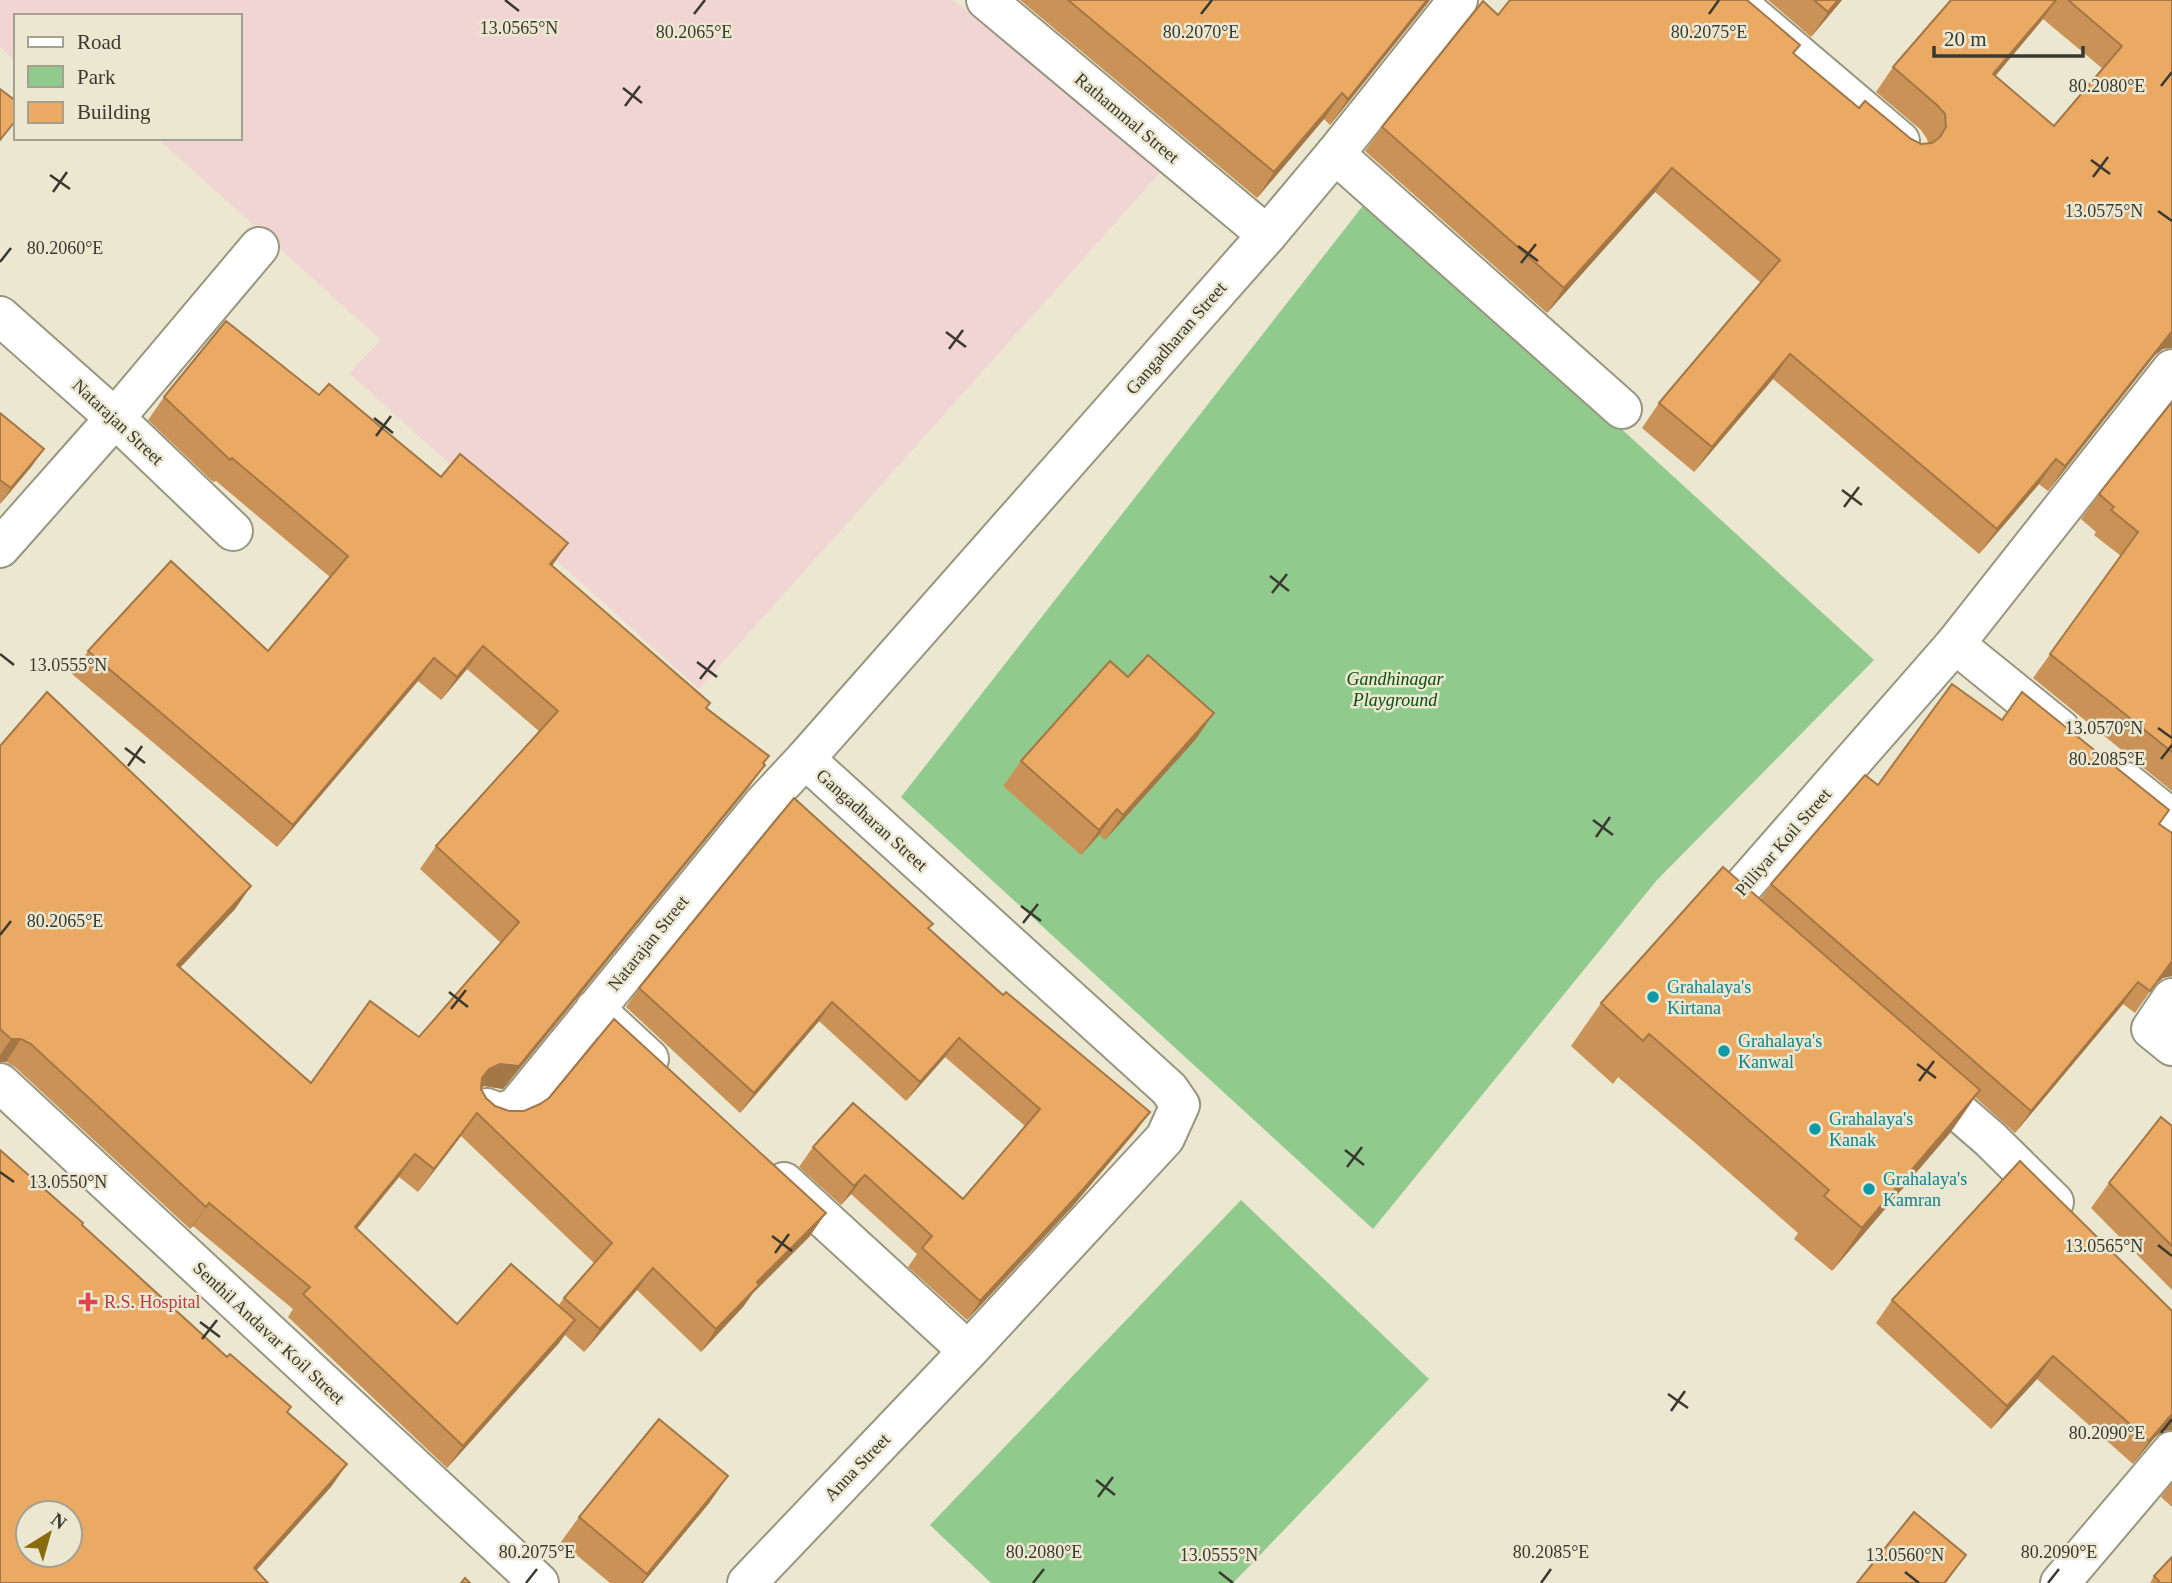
<svg xmlns="http://www.w3.org/2000/svg" width="2172" height="1583" font-family="'Times New Roman',serif">
	<rect width="100%" height="100%" fill="#ebe7d0"/>
	<path fill="#f0d5d3" d="M0,0H953L1166,166L699,689L349,373L381,340L157,138H240V16H16V62L0,47Z"/>
	<g fill="#90cb8d">
		<path d="M1369,198L1874,660L1657,880L1373,1229L901,797Z"/>
		<path d="M1241,1200L1429,1379L1233,1583H991L930,1525Z"/>
	</g>
	<g fill="none" stroke-linecap="round" stroke-linejoin="round">
		<defs>
			<g id="minor">
				<path d="M986,0L1267,235"/>
				<path d="M1734,0L1900,141"/>
				<path d="M1335,154L1622,409"/>
				<path d="M0,316L115,418L233,531"/>
				<path d="M0,548L115,418L259,247"/>
				<path d="M1955,644L2060,729"/>
				<path d="M2126,782L2172,819"/>
				<path d="M1740,922L1724,908L1955,644L2172,369"/>
				<path d="M2172,998L2151,1029L2172,1046"/>
				<path d="M595,1009L649,1059"/>
				<path d="M1923,1081L1990,1139L2054,1202"/>
				<path d="M0,1083L539,1583"/>
				<path d="M487,1108L500,1113L516,1107L763,804L805,759"/>
				<path d="M784,1182L968,1351"/>
				<path d="M747,1583L968,1351L1165,1138L1180,1105L1169,1089L805,759L1267,235L1335,154L1458,0"/>
				<path d="M2060,1583L2172,1451"/>
			</g>
		</defs>
		<use href="#minor" stroke="#999680" stroke-width="42"/>
		<use href="#minor" stroke="#fff" stroke-width="38"/>
	</g>
	<g fill="#ca9256" fill-rule="evenodd">
		<path d="M1020,0H1430L1330,125L1324,119L1257,198Z"/>
		<path d="M1768,0H1842L1811,37Z"/>
		<path d="M1951,0H2172L2163,349L2155,355L2048,491L2039,484L1979,554L1773,379L1694,472L1642,428L1659,403L1761,283L1655,192L1547,313L1365,151L1382,127L1498,15L1794,54L1859,108L1911,139L1921,144L1928,143L1927,139L1921,130L1876,92L1893,67ZM2043,19L2103,69L2054,126L1995,76Z"/>
		<path d="M319,395L441,477L552,566L710,703L706,709L763,764L749,787L503,1089L484,1086L481,1089L486,1098L495,1106L810,1236L753,1293L743,1307L701,1352L637,1290L584,1352L565,1335L559,1343L447,1468L288,1317L293,1309L193,1226L190,1229L15,1067L6,1062H0V746L251,886L235,909L180,968L311,1083L419,1037L501,943L420,869L436,846L540,732L467,669L441,700L418,681L277,847L72,674L88,651H268L330,577L216,481L214,482L211,480L148,420L164,397ZM461,1136L594,1263L564,1298L558,1306L457,1324L357,1229L399,1177L418,1192Z"/>
		<path d="M2172,402V791L2033,678L2121,556L2094,535L2096,532L2081,519L2099,494Z"/>
		<path d="M0,413L44,449L31,467L0,504Z"/>
		<path d="M2002,720L2172,833V976L2163,978L2154,985L2135,1013L2123,1004L2015,1133L1975,1097L1950,1133L1832,1271L1794,1239L1798,1233L1700,1147L1618,1077L1613,1084L1571,1046L1601,1003L1760,900L1771,884L1878,785Z"/>
		<path d="M1196,739L1105,840L1099,835L1081,855L1003,786L1021,761Z"/>
		<path d="M929,929L1136,1131L1072,1207L967,1320L908,1267L917,1254L851,1194L841,1205L799,1167L813,1147L963,1199L1025,1126L945,1057L906,1101L819,1021L740,1113L626,1007L639,988Z"/>
		<path d="M2172,1126V1290L2091,1208L2109,1183Z"/>
		<path d="M1892,1300L2172,1311V1430L2164,1431L2155,1437L2133,1464L2037,1379L1991,1429L1876,1323Z"/>
		<path d="M2172,1482V1507L2161,1497Z"/>
		<path d="M710,1502L643,1583H610L561,1542L579,1517Z"/>
		<path d="M2154,1576L2172,1583H2150Z"/>
	</g>
	<g fill="#a47746">
		<path d="M1427,0H1430L1330,125L1348,99Z"/>
		<path d="M1838,0H1842L1811,37L1828,12Z"/>
		<path d="M2056,0L2043,19L1976,99L1993,74Z"/>
		<path d="M1342,93L1324,119L1257,198L1274,172Z"/>
		<path d="M1672,168L1655,192L1547,313L1564,288Z"/>
		<path d="M2172,331V348L2163,349L2155,355L2048,491L2065,466Z"/>
		<path d="M1790,354L1773,379L1694,472L1712,447Z"/>
		<path d="M44,449L31,467L0,504L11,488Z"/>
		<path d="M2056,459L2039,484L1979,554L1997,529Z"/>
		<path d="M568,543L552,566L550,564Z"/>
		<path d="M483,646L467,669L441,700L457,677Z"/>
		<path d="M434,658L418,681L277,847L293,825Z"/>
		<path d="M1214,713L1196,739L1105,840L1123,815Z"/>
		<path d="M765,765L749,787L503,1089L484,1086L473,1091L489,1069L500,1064L750,782Z"/>
		<path d="M1117,809L1099,835L1081,855L1099,830Z"/>
		<path d="M251,886L235,909L161,988L177,965Z"/>
		<path d="M2172,961V976L2163,978L2154,985L2135,1013L2170,963Z"/>
		<path d="M2138,982L2123,1004L2015,1133L2031,1111Z"/>
		<path d="M832,1002L819,1021L740,1113L754,1093Z"/>
		<path d="M959,1038L945,1057L906,1101L920,1082Z"/>
		<path d="M11,1039H21L6,1062H0V1055Z"/>
		<path d="M1980,1090L1950,1133L1832,1271L1862,1228Z"/>
		<path d="M1150,1112L1136,1131L1072,1207L967,1320L980,1301Z"/>
		<path d="M477,1113L461,1136L418,1192L434,1169Z"/>
		<path d="M415,1154L399,1177L339,1250L355,1227Z"/>
		<path d="M865,1175L851,1194L841,1205L854,1186Z"/>
		<path d="M209,1203L193,1226L190,1229L206,1207Z"/>
		<path d="M826,1213L810,1236L753,1293L743,1307L701,1352L716,1329L757,1282Z"/>
		<path d="M653,1268L637,1290L584,1352L600,1329Z"/>
		<path d="M575,1320L559,1343L447,1468L463,1446Z"/>
		<path d="M2053,1356L2037,1379L1991,1429L2007,1406Z"/>
		<path d="M2172,1414V1430L2164,1431L2155,1437L2133,1464L2149,1441Z"/>
		<path d="M347,1464L331,1487L245,1583L254,1568Z"/>
		<path d="M728,1476L710,1502L643,1583H641Z"/>
		<path d="M1966,1555L1946,1583H1944Z"/>
	</g>
	<g fill="#ebaa64" stroke="#a47746" stroke-width="2" fill-rule="evenodd">
		<path d="M1068,0H1427L1348,99L1342,93L1274,172Z"/>
		<path d="M1510,0H1747L1800,45L1793,53L1859,108L1865,101L1911,139L1921,144L1932,143L1940,137L1946,127L1945,114L1938,106L1893,67L1951,0H2056L1993,74L2054,126L2122,46L2068,0H2172V331L2065,466L2056,459L1997,529L1790,354L1712,447L1659,403L1780,260L1672,168L1564,288L1382,127L1483,1L1498,15Z"/>
		<path d="M1814,0H1838L1828,12Z"/>
		<path d="M0,89L16,101V120L0,140Z"/>
		<path d="M226,321L319,395L329,384L441,477L460,454L568,543L550,564L710,703L706,708L769,756L763,763L765,765L519,1066L500,1064L489,1069L482,1078L481,1089L486,1098L495,1106L509,1111H524L540,1104L549,1098L614,1019L826,1213L757,1282L759,1285L716,1329L653,1268L600,1329L564,1298L612,1243L477,1113L434,1169L415,1154L355,1227L457,1324L511,1264L575,1320L463,1446L303,1294L310,1287L209,1203L206,1207L31,1044L21,1039H11L0,1029V746L47,692L251,886L177,965L311,1083L370,1001L419,1037L519,922L436,846L558,711L483,646L457,677L434,658L293,825L88,651L171,561L268,651L348,556L232,458L230,460L227,457L164,397Z"/>
		<path d="M2172,402V752L2050,654L2138,532L2111,510L2114,507L2099,494Z"/>
		<path d="M0,413L44,449L11,488L0,480Z"/>
		<path d="M1148,655L1214,713L1123,815L1117,809L1099,830L1021,761L1110,661L1128,677Z"/>
		<path d="M1952,684L2002,720L2022,692L2169,810L2159,824L2172,833V961L2150,991L2138,982L2031,1111L1771,884L1865,775L1878,785Z"/>
		<path d="M794,798L933,924L928,928L1003,995L1006,992L1150,1112L1085,1187L980,1301L922,1248L932,1236L865,1175L854,1186L813,1147L853,1103L963,1199L1040,1109L959,1038L920,1082L832,1002L754,1093L639,988Z"/>
		<path d="M1723,867L1980,1090L1862,1228L1824,1196L1829,1190L1730,1104L1649,1034L1643,1041L1601,1003Z"/>
		<path d="M2161,1117L2172,1126V1246L2109,1183Z"/>
		<path d="M0,1150L83,1223L82,1225L227,1357L230,1354L291,1407L287,1412L347,1464L254,1568L268,1583H0ZM28,1513H70V1555H28Z"/>
		<path d="M2020,1161L2172,1311V1414L2149,1441L2053,1356L2007,1406L1892,1300Z"/>
		<path d="M659,1419L728,1476L647,1574L579,1517Z"/>
		<path d="M1914,1512L1966,1555L1944,1583H1857Z"/>
		<path d="M2172,1557V1583H2158L2159,1581L2154,1576Z"/>
		<path d="M465,1578L470,1583H461Z"/>
	</g>
	<path fill="none" stroke="#3a392f" stroke-width="2.5" d="M505,0L519,11M694,14L705,0M1201,14L1212,0M1709,14L1719,0M2161,86L2172,72M623,88L642,103M625,106L640,86M2091,160L2110,174M50,175L70,189M2093,177L2108,157M53,192L67,172M2158,211L2172,221M1518,246L1538,261M0,262L11,248M1521,263L1536,244M946,332L966,347M949,349L963,330M374,418L393,433M376,436L391,416M1842,490L1862,505M1844,507L1859,487M1270,576L1289,591M1272,593L1287,574M0,654L14,665M697,662L717,677M700,679L715,660M2158,728L2172,738M125,748L145,763M2161,759L2172,745M128,766L142,746M1593,820L1613,835M1596,837L1610,817M1021,906L1041,921M1023,923L1038,904M0,935L11,921M449,992L468,1007M451,1009L466,990M1917,1064L1936,1078M1919,1081L1934,1061M1345,1150L1364,1165M1347,1167L1362,1147M0,1172L14,1182M772,1236L792,1251M2158,1245L2172,1256M775,1253L789,1234M200,1322L220,1337M202,1339L217,1320M1668,1394L1688,1408M1671,1411L1685,1391M2161,1433L2172,1419M1096,1480L1115,1495M1098,1497L1113,1477M1219,1572L1233,1583M1905,1572L1919,1583M526,1583L537,1569M1033,1583L1044,1569M1541,1583L1551,1569M2048,1583L2059,1569"/>
	<g fill="#0f9aa8" stroke="#ebe7d0" stroke-width="2.5">
		<circle cx="1653" cy="997" r="7"/>
		<circle cx="1724" cy="1051" r="7"/>
		<circle cx="1815" cy="1129" r="7"/>
		<circle cx="1869" cy="1189" r="7"/>
	</g>
	<path fill="#e0444e" stroke="#ebe7d0" stroke-width="2.5" d="M84.5 1291.5h7v7h7v7h-7v7h-7v-7h-7v-7h7z"/>
	<g text-anchor="middle" dominant-baseline="central" stroke-width="5" stroke-linejoin="round" paint-order="stroke">
		<g font-size="18" fill="#3a392f" stroke="#ebe7d0">
			<text transform="translate(1127 118) rotate(40)">Rathammal Street</text>
			<text transform="translate(1176 338) rotate(-49)">Gangadharan Street</text>
			<text transform="translate(118 422) rotate(43)">Natarajan Street</text>
			<text transform="translate(872 820) rotate(42)">Gangadharan Street</text>
			<text transform="translate(1783 842) rotate(-49)">Pilliyar Koil Street</text>
			<text transform="translate(648 943) rotate(-51)">Natarajan Street</text>
			<text transform="translate(269 1333) rotate(43)">Senthil Andavar Koil Street</text>
			<text transform="translate(857 1467) rotate(-46)">Anna Street</text>
		</g>
		<g font-size="18" font-style="italic" fill="#074f0d" stroke="#ebe7d0">
			<text x="1395" y="679">Gandhinagar<tspan x="1395" dy="21">Playground</tspan></text>
		</g>
		<g font-size="18" fill="#0d838f" stroke="#ebe7d0" text-anchor="start">
			<text x="1667" y="987">Grahalaya's<tspan x="1667" dy="21">Kirtana</tspan></text>
			<text x="1738" y="1041">Grahalaya's<tspan x="1738" dy="21">Kanwal</tspan></text>
			<text x="1829" y="1119">Grahalaya's<tspan x="1829" dy="21">Kanak</tspan></text>
			<text x="1883" y="1179">Grahalaya's<tspan x="1883" dy="21">Kamran</tspan></text>
		</g>
		<g font-size="18" fill="#be3a42" stroke="#ebe7d0" text-anchor="start">
			<text x="104" y="1302">R.S. Hospital</text>
		</g>
	</g>
	<g font-size="18" text-anchor="middle" fill="#3a392f" stroke="#ebe7d0" stroke-width="5" stroke-linejoin="round" paint-order="stroke">
		<text x="519" y="34">13.0565°N</text>
		<text x="694" y="38">80.2065°E</text>
		<text x="1201" y="38">80.2070°E</text>
		<text x="1709" y="38">80.2075°E</text>
		<text x="2107" y="92">80.2080°E</text>
		<text x="2104" y="217">13.0575°N</text>
		<text x="65" y="254">80.2060°E</text>
		<text x="68" y="671">13.0555°N</text>
		<text x="2104" y="734">13.0570°N</text>
		<text x="2107" y="765">80.2085°E</text>
		<text x="65" y="927">80.2065°E</text>
		<text x="68" y="1188">13.0550°N</text>
		<text x="2104" y="1252">13.0565°N</text>
		<text x="2107" y="1439">80.2090°E</text>
		<text x="537" y="1558">80.2075°E</text>
		<text x="1044" y="1558">80.2080°E</text>
		<text x="1551" y="1558">80.2085°E</text>
		<text x="2059" y="1558">80.2090°E</text>
		<text x="1219" y="1561">13.0555°N</text>
		<text x="1905" y="1561">13.0560°N</text>
	</g>
	<rect x="14" y="14" width="228" height="126" fill="#ebe7d0" stroke="#a4a190" stroke-width="2"/>
	<rect x="28" y="37" width="35" height="10" fill="#ffffff" stroke="#a4a190" stroke-width="2"/>
	<text x="77" y="49" font-size="21" fill="#3a392f">Road</text>
	<rect x="28" y="66" width="35" height="21" fill="#90cb8d" stroke="#a4a190" stroke-width="2"/>
	<text x="77" y="84" font-size="21" fill="#3a392f">Park</text>
	<rect x="28" y="102" width="35" height="21" fill="#ebaa64" stroke="#a4a190" stroke-width="2"/>
	<text x="77" y="119" font-size="21" fill="#3a392f">Building</text>
	<g transform="translate(49 1534) rotate(37)"><circle r="33" fill="#ebe7d0" stroke="#a4a190" stroke-width="2"/>
	<path d="M0-5L12 26L0 18L-12 26Z" fill="#886c0b"/>
	<text y="-10" font-size="19" font-weight="bold" text-anchor="middle" fill="#3a392f">N</text>
	</g>
	<path d="M1934 46v10h149v-10" fill="none" stroke="#3a392f" stroke-width="3.5"/>
	<text x="1944" y="46" font-size="21" fill="#3a392f" stroke="#ebe7d0" stroke-width="5" paint-order="stroke">20 m</text>
</svg>
